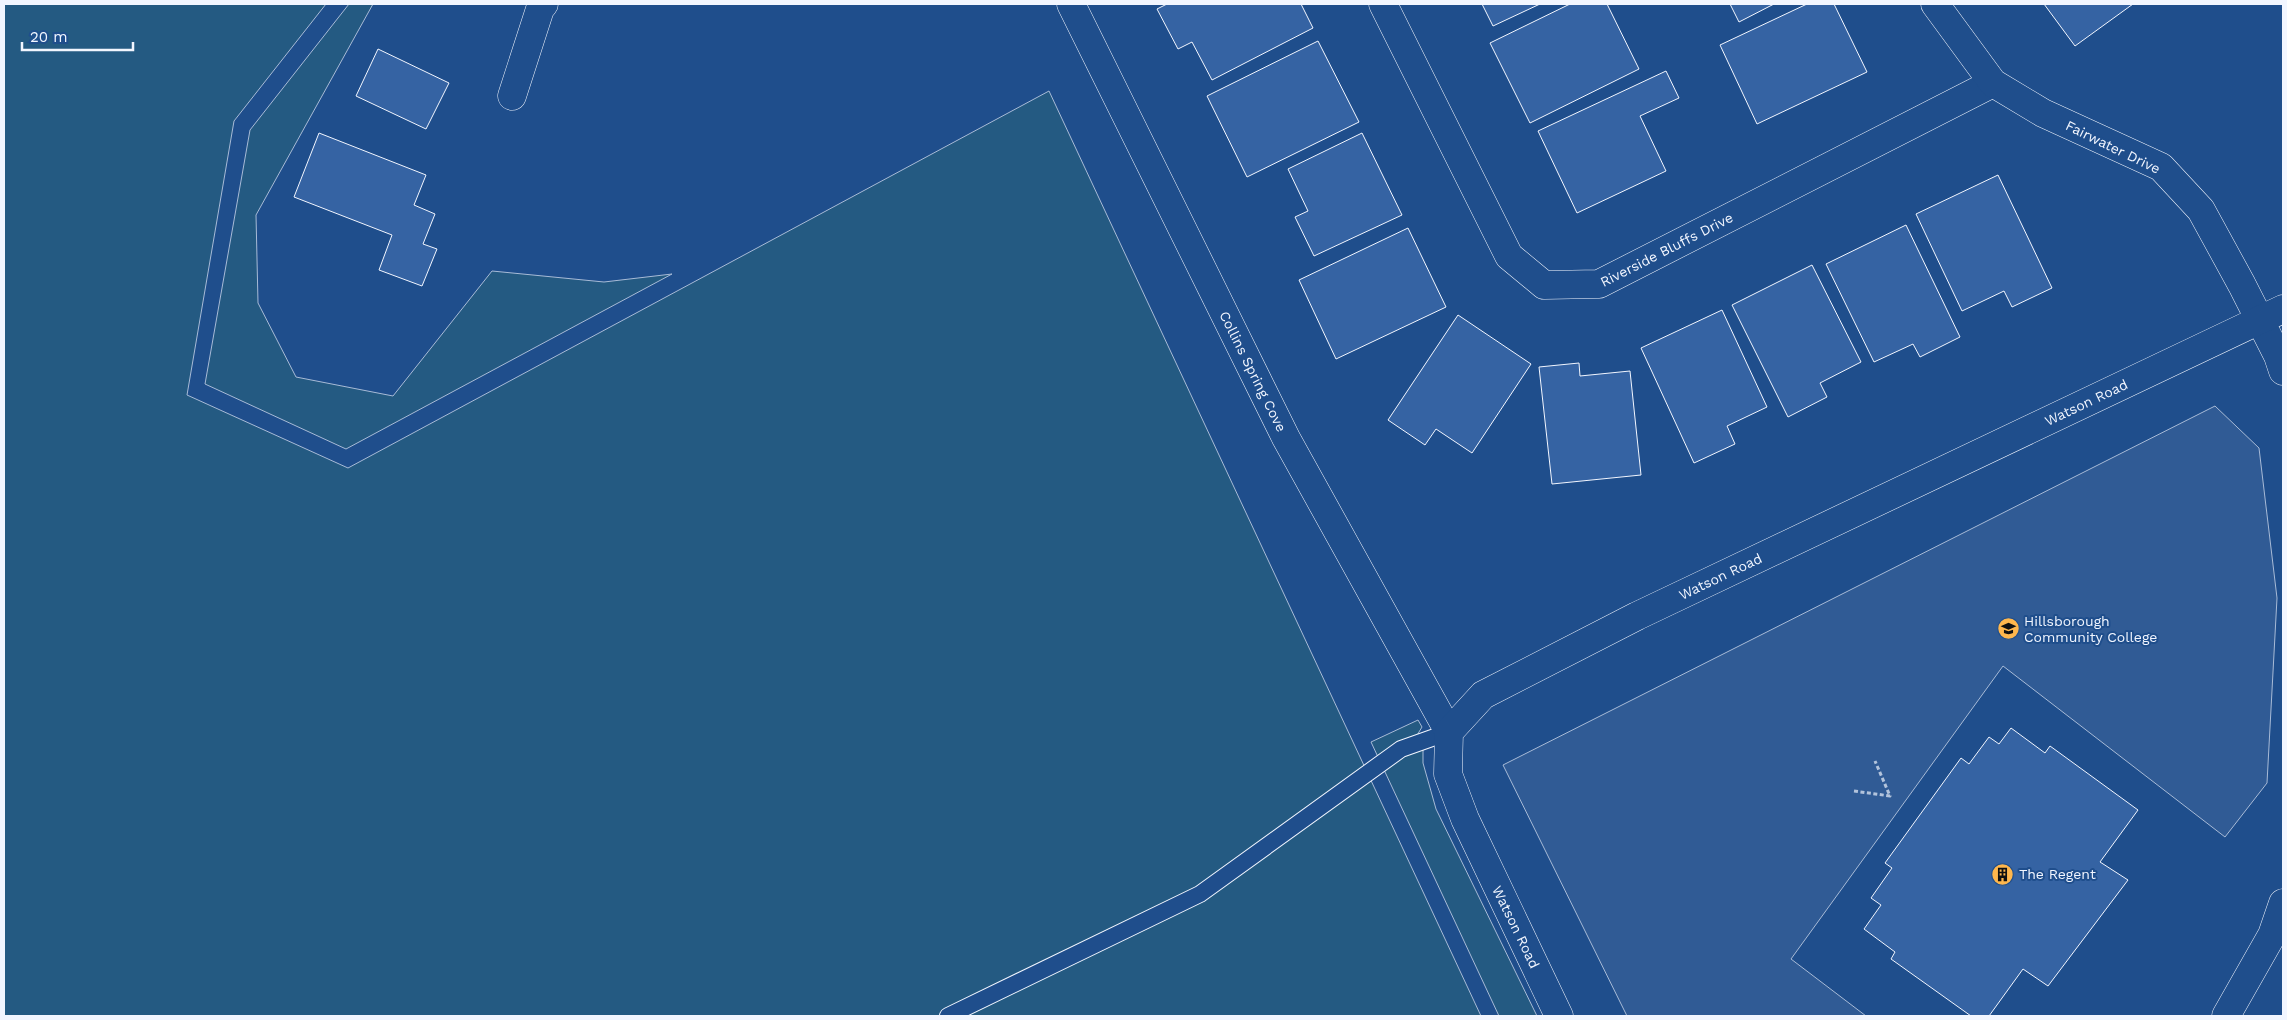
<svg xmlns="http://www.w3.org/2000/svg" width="2287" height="1020" font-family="'Work Sans',sans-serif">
	<rect width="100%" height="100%" fill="#1f4e8c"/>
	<g fill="#245a82" stroke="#a8bbd7">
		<path d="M4,4H326L234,121L187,395L348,468L1049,91L1481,1016H4Z"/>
		<path d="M349,4H373L256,215L258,303L296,377L393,396L492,271L604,282L672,274L346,449L205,384L250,130Z"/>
		<path d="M1418,720L1422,727L1416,737L1423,743V763L1436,809L1537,1016H1499L1371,742Z"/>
	</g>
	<path fill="#305b95" stroke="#a8bbd7" d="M2215,406L2259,448L2277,598L2267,783L2225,837L2003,666L1791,959L1866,1016H1627L1503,765Z"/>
	<g fill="#3563a3" stroke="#f2f6ff">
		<path d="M1167,4H1301L1313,28L1212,80L1192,42L1178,49L1157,9Z"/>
		<path d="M1482,4H1540L1493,26Z"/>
		<path d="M1570,4H1607L1639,69L1530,123L1490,43Z"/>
		<path d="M1730,4H1774L1739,22Z"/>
		<path d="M1807,4H1834L1867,72L1757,124L1720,45Z"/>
		<path d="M2044,4H2133L2075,46Z"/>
		<path d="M1318,41L1359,122L1247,177L1207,96Z"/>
		<path d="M378,49L449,83L426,129L356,96Z"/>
		<path d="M1666,71L1679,98L1640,116L1666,171L1577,213L1538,131Z"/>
		<path d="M319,133L426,175L414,205L435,214L423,244L437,249L422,286L379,270L392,235L294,197Z"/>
		<path d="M1362,133L1402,215L1314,256L1295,217L1308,211L1288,169Z"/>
		<path d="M1998,175L2052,288L2012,307L2004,291L1962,311L1916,214Z"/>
		<path d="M1906,225L1960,337L1920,357L1913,344L1874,362L1826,264Z"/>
		<path d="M1408,228L1446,307L1336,359L1299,280Z"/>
		<path d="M1812,265L1861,362L1820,383L1827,397L1788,417L1732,305Z"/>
		<path d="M1722,310L1767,407L1727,426L1735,444L1694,463L1641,348Z"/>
		<path d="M1458,315L1531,364L1472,453L1436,429L1425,445L1388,420Z"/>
		<path d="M1579,363L1580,376L1630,371L1641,475L1552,484L1539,367Z"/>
		<path d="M2011,728L2045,753L2050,746L2138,810L2100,862L2128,880L2048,986L2023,969L1989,1016H1971L1891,959L1895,952L1864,929L1881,905L1871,898L1892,868L1885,863L1961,758L1969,764L1989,737L1999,744Z"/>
	</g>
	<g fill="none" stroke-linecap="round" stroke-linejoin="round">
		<defs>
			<path id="service" d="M948,1016L1200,894L1401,749L1449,732"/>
			<g id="minor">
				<path id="s1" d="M1071,4L1286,438L1449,732"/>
				<path id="s2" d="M1383,4L1509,256L1544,285L1599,284L1993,83"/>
				<path d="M1935,4L1993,83L2043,113L2161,167L2201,210L2242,285L2278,356L2283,371"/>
				<path d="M512,96L540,9L544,4"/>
				<path id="s3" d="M1559,1016L1465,819L1448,774L1449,732L1483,695L1637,616L2283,309"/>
				<path d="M2226,1016L2272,935L2283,903"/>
			</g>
		</defs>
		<use href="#service" stroke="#f2f6ff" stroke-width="18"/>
		<use href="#minor" stroke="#f2f6ff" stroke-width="29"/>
		<path stroke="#b3c4dc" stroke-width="3" stroke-dasharray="4 2.5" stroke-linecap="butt" d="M1854,791L1890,796L1875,761"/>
		<use href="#service" stroke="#1f4e8c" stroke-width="16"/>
		<use href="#minor" stroke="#1f4e8c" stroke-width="28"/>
	</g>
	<defs>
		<symbol id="university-disc" viewBox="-11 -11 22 22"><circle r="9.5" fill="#ffb74d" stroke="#1f4e8c"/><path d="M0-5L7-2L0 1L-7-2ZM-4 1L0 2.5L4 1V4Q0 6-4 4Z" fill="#111"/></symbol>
		<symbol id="building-disc" viewBox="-11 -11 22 22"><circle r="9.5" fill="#ffb74d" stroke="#1f4e8c"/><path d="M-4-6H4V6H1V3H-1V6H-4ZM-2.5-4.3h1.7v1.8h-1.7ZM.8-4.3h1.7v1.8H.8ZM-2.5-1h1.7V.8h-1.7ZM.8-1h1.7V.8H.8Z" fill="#111"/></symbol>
	</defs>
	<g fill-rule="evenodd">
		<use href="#university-disc" x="1996" y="616" width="25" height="25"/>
		<use href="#building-disc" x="1990" y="862" width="25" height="25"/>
	</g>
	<g text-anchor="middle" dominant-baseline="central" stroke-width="4" stroke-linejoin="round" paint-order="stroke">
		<g font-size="14" fill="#f2f6ff" stroke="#1f4e8c">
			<text transform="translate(2113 147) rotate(26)">Fairwater Drive</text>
			<text stroke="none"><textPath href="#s2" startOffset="458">Riverside Bluffs Drive</textPath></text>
			<text stroke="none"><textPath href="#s1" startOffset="410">Collins Spring Cove</textPath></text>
			<text stroke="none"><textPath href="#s3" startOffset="1029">Watson Road</textPath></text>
			<text stroke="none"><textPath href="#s3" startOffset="624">Watson Road</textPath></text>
			<text transform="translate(1516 927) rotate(64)">Watson Road</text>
		</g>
		<g font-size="14" fill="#f2f6ff" stroke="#1f4e8c" text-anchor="start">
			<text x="2024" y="621">Hillsborough<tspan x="2024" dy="16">Community College</tspan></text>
			<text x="2019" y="874">The Regent</text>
		</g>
	</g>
	<rect width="2287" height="1020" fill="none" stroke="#f2f6ff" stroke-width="10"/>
	<path d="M22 42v8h111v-8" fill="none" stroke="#f2f6ff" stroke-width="2.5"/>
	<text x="30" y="42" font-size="15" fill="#f2f6ff" stroke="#1f4e8c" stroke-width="4" paint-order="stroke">20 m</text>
</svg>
